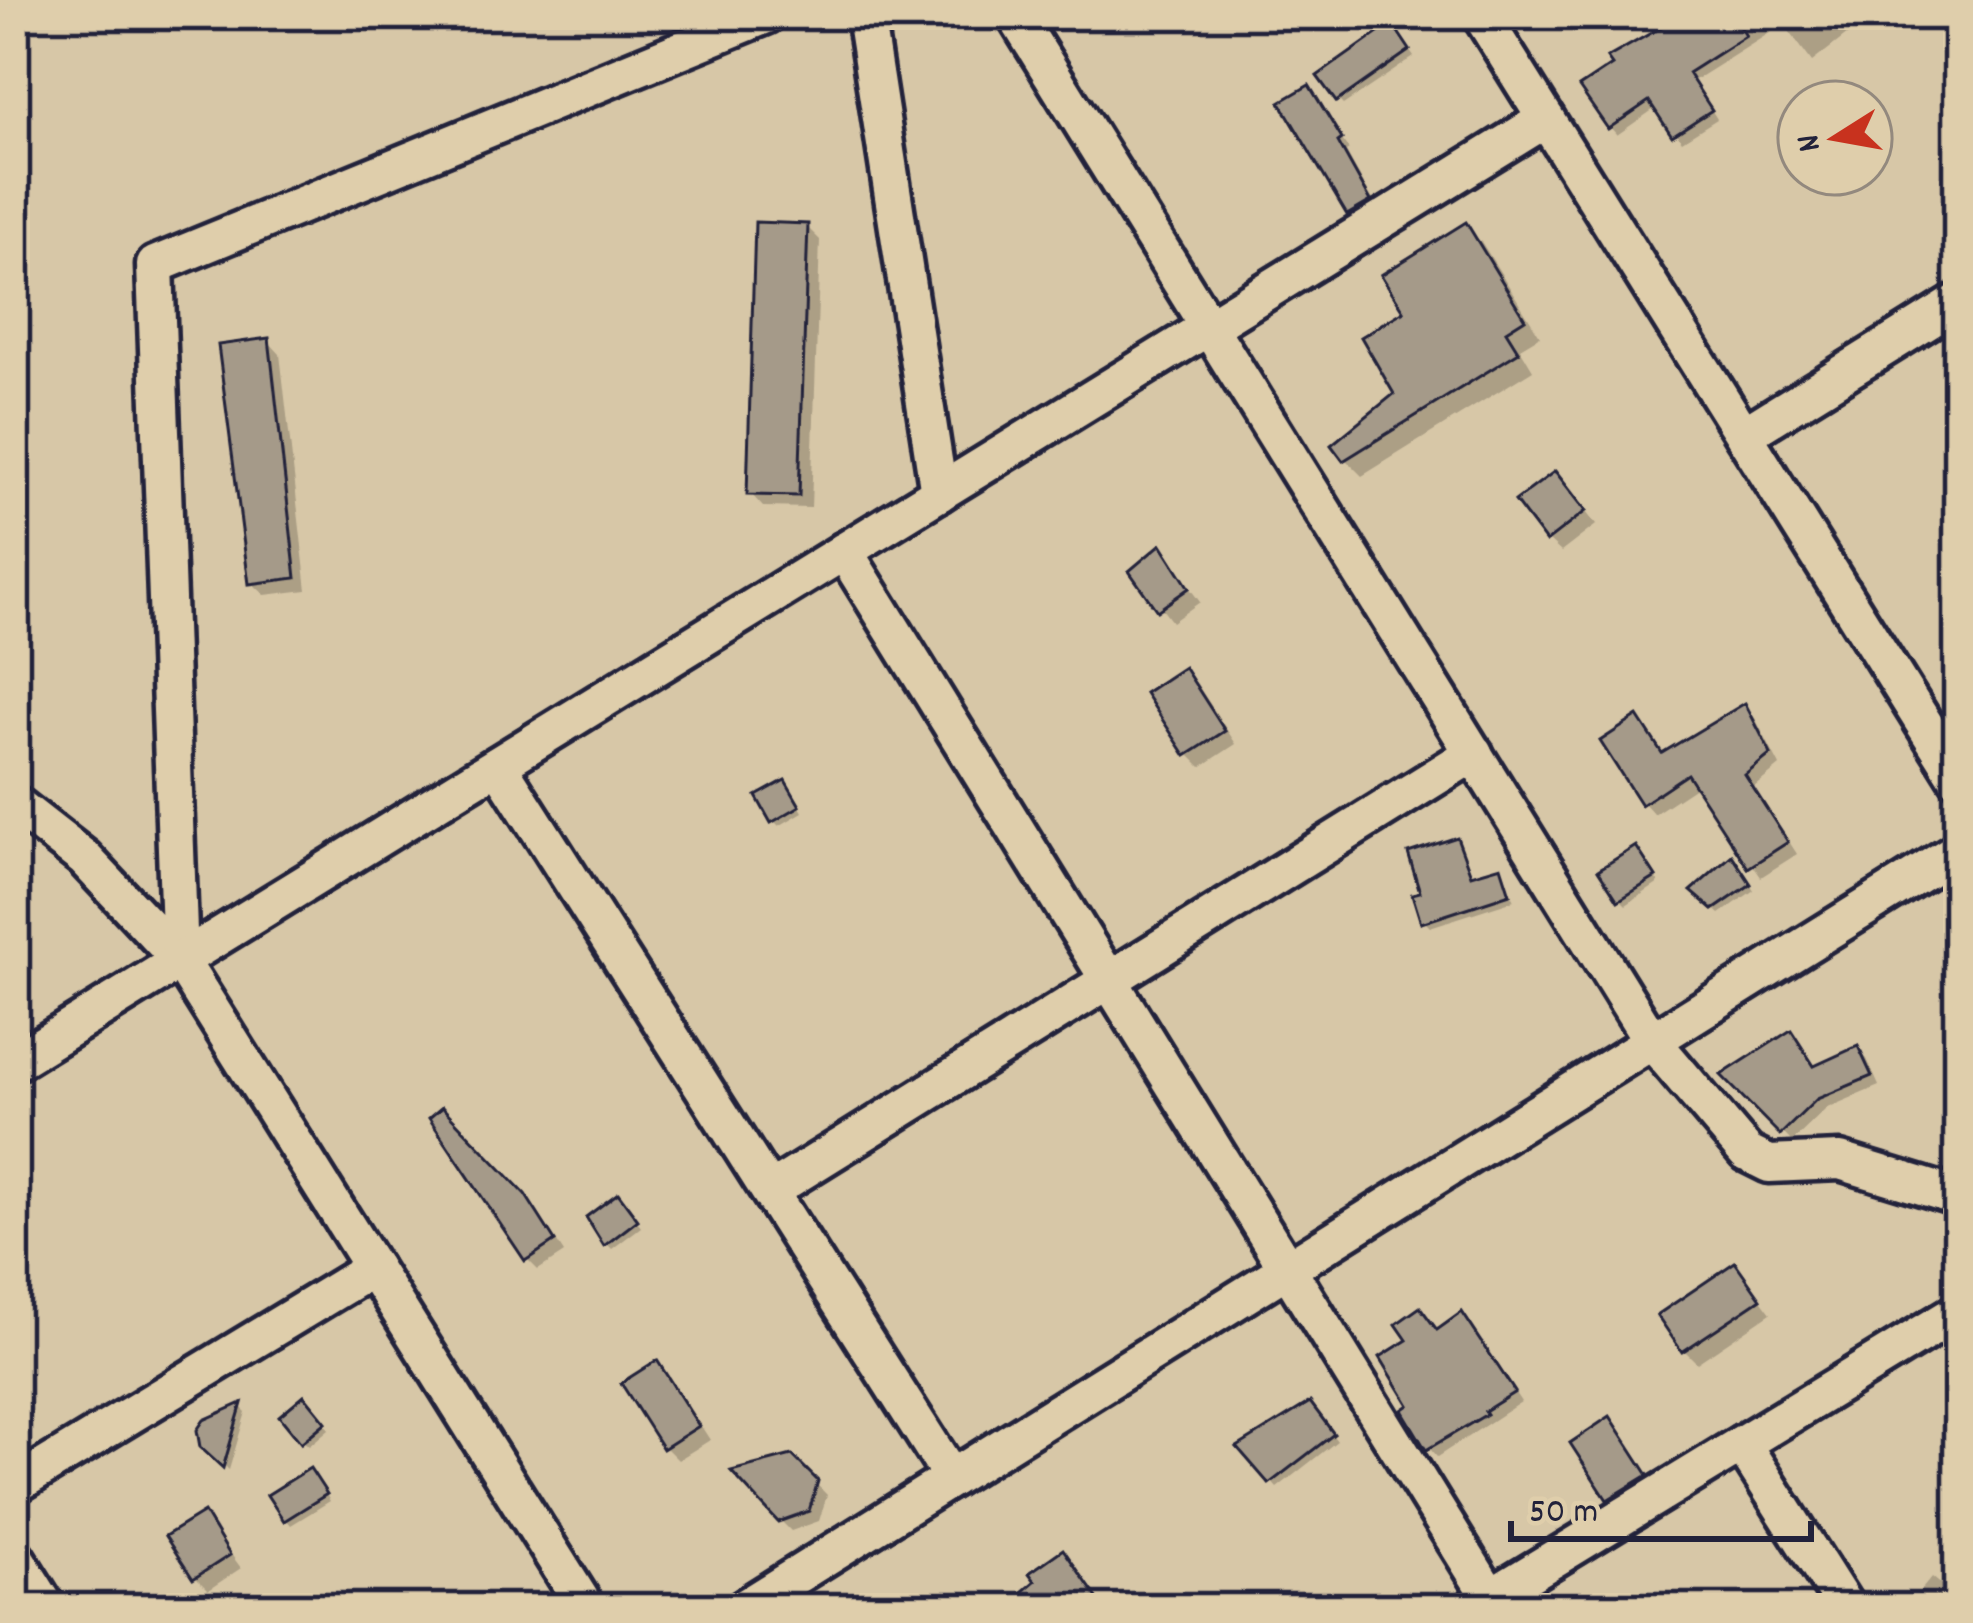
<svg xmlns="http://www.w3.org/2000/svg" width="1973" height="1623" font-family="Dekko,sans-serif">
	<rect width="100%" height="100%" fill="#d7c7a7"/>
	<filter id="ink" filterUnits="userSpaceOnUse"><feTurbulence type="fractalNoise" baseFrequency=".00833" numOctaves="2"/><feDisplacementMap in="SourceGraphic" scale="24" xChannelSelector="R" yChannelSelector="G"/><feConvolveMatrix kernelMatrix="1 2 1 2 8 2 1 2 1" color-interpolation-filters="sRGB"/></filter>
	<g filter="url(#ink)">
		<g fill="#0003">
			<path d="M1689,15H1836L1848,34L1812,62L1784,24L1693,81L1717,119L1682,141L1657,107L1617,135L1610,127Z"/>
			<path d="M1397,32L1414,57L1343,105L1338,100Z"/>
			<path d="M1308,89L1349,150L1346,152L1379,211L1360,223L1350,213Z"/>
			<path d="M1465,226L1482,243L1540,336L1520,348L1533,370L1362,476L1345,459L1397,394L1408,312Z"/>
			<path d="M807,227L820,240L811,508L763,507L751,494Z"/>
			<path d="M268,341L280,354L307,590L265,595L252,583Z"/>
			<path d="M1567,487L1596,525L1561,552L1548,540Z"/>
			<path d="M1160,548L1200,602L1172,622L1133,571Z"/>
			<path d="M1184,671L1197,684L1236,744L1201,767L1188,754Z"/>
			<path d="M1744,707L1755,718L1780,766L1754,787L1797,854L1761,877L1698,785L1654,814L1644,803L1638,720L1664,755Z"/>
			<path d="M790,789L803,812L779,826L774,821Z"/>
			<path d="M1456,841L1473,878L1500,869L1514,900L1430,927L1424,921L1423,894Z"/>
			<path d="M1641,855L1659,883L1626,905L1620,899Z"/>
			<path d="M1737,864L1754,890L1720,914L1695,891Z"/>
			<path d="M1790,1034L1816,1068L1858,1049L1867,1059L1879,1086L1827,1108L1792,1142L1726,1075Z"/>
			<path d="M442,1111L536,1209L564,1253L538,1270L527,1259Z"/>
			<path d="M623,1203L641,1227L612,1249L607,1244Z"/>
			<path d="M1735,1265L1771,1313L1697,1363L1684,1350Z"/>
			<path d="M1470,1324L1521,1402L1437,1457L1429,1448L1414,1406L1438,1333Z"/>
			<path d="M657,1364L669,1376L710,1440L678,1460L665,1447Z"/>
			<path d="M310,1404L329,1429L309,1446L303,1441Z"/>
			<path d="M241,1407L246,1412L229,1470L203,1445L206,1422Z"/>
			<path d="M1315,1411L1337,1441L1277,1488L1242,1448Z"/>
			<path d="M1610,1420L1658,1488L1622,1511L1609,1498Z"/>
			<path d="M791,1458L827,1495L819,1521L791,1531L780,1520Z"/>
			<path d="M315,1477L330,1501L291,1525L286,1519Z"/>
			<path d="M203,1516L241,1568L208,1590L195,1577Z"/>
			<path d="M1932,1577L1958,1598V1608H1906Z"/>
		</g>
		<g fill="#a59a89" stroke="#22223b" stroke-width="3">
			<path d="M1683,15H1733L1746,36L1688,73L1712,110L1672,136L1649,101L1608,129L1579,87L1612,65L1607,58Z"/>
			<path d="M1392,23L1410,50L1336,102L1317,76Z"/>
			<path d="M1309,85L1342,139L1338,142L1371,201L1347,215L1280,102Z"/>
			<path d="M755,222L808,224L799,496L747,495Z"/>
			<path d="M1466,222L1525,319L1506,331L1519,352L1343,461L1331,445L1394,394L1361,337L1404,311L1381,275Z"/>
			<path d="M269,338L296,578L249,584L218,345Z"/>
			<path d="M1555,471L1586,511L1546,542L1515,501Z"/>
			<path d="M1161,544L1189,588L1157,611L1129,571Z"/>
			<path d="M1184,667L1225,731L1186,756L1145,693Z"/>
			<path d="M1745,703L1771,754L1745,775L1788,842L1748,868L1687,774L1641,805L1600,741L1638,716L1662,753Z"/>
			<path d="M785,780L800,806L771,823L756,796Z"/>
			<path d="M1457,837L1471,875L1501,866L1510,894L1421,923L1412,894L1420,892L1408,853Z"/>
			<path d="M1636,846L1656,877L1618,901L1598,870Z"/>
			<path d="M1732,855L1751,884L1713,910L1691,891Z"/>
			<path d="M1791,1030L1814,1066L1858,1046L1872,1076L1817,1099L1780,1135L1721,1075Z"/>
			<path d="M442,1107L525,1194L555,1241L525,1261L429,1118Z"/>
			<path d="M618,1193L638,1220L604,1246L586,1217Z"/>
			<path d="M1735,1262L1761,1299L1682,1352L1657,1315Z"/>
			<path d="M1420,1307L1437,1330L1462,1312L1515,1392L1485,1411L1487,1414L1426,1450L1402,1410L1409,1405L1380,1357L1407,1340L1396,1324Z"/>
			<path d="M657,1360L699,1426L663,1449L621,1383Z"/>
			<path d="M304,1395L326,1422L301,1443L279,1416Z"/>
			<path d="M1310,1402L1334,1434L1269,1484L1237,1447Z"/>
			<path d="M242,1403L223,1468L200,1447L197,1430L204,1420Z"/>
			<path d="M1610,1416L1648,1475L1607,1500L1570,1443Z"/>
			<path d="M792,1455L818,1481L809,1511L778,1522L731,1471Z"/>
			<path d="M310,1468L327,1494L284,1521L267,1495Z"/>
			<path d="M204,1512L230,1555L193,1579L165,1536Z"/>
			<path d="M1063,1549L1104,1608H1003L1035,1581L1029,1573Z"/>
		</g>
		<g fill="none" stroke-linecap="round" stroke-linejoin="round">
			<defs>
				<g id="street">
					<path d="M865,15L939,493"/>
					<path d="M1015,15L1652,1041L1747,1153L1769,1164L1840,1161L1958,1197"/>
					<path d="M1481,15L1958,778"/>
					<path d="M1744,435L1958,302"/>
					<path d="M844,551L1497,1608"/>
					<path d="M498,765L952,1478"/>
					<path d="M15,804L84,858L180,960L586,1608"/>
					<path d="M180,960L155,265L766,15"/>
					<path d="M15,1062L1546,119"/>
					<path d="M770,1191L1474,753"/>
					<path d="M1742,1444L1846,1608"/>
					<path d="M15,1485L373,1268"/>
					<path d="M15,1557L47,1608"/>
					<path d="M744,1608L1958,850"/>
					<path d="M1473,1608L1958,1312"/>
				</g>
			</defs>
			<use href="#street" stroke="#22223b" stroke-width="45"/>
			<use href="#street" stroke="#dfceab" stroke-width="36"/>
		</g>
	</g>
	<rect width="1973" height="1623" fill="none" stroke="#dfceab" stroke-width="60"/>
	<rect x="30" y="30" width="1913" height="1563" fill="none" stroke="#22223b" stroke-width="4.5" filter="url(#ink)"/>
	<g transform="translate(1835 138) rotate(259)"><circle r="57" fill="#dfceab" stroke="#93897e" stroke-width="3"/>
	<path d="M0-9L21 45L0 30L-21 45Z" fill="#c8321e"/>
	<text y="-18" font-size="33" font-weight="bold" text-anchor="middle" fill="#22223b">N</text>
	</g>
	<path d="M1511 1521v18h300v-18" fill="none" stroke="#22223b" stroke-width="6"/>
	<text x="1529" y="1521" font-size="36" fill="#22223b" stroke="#dfceab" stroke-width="9" paint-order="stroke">50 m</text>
</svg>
